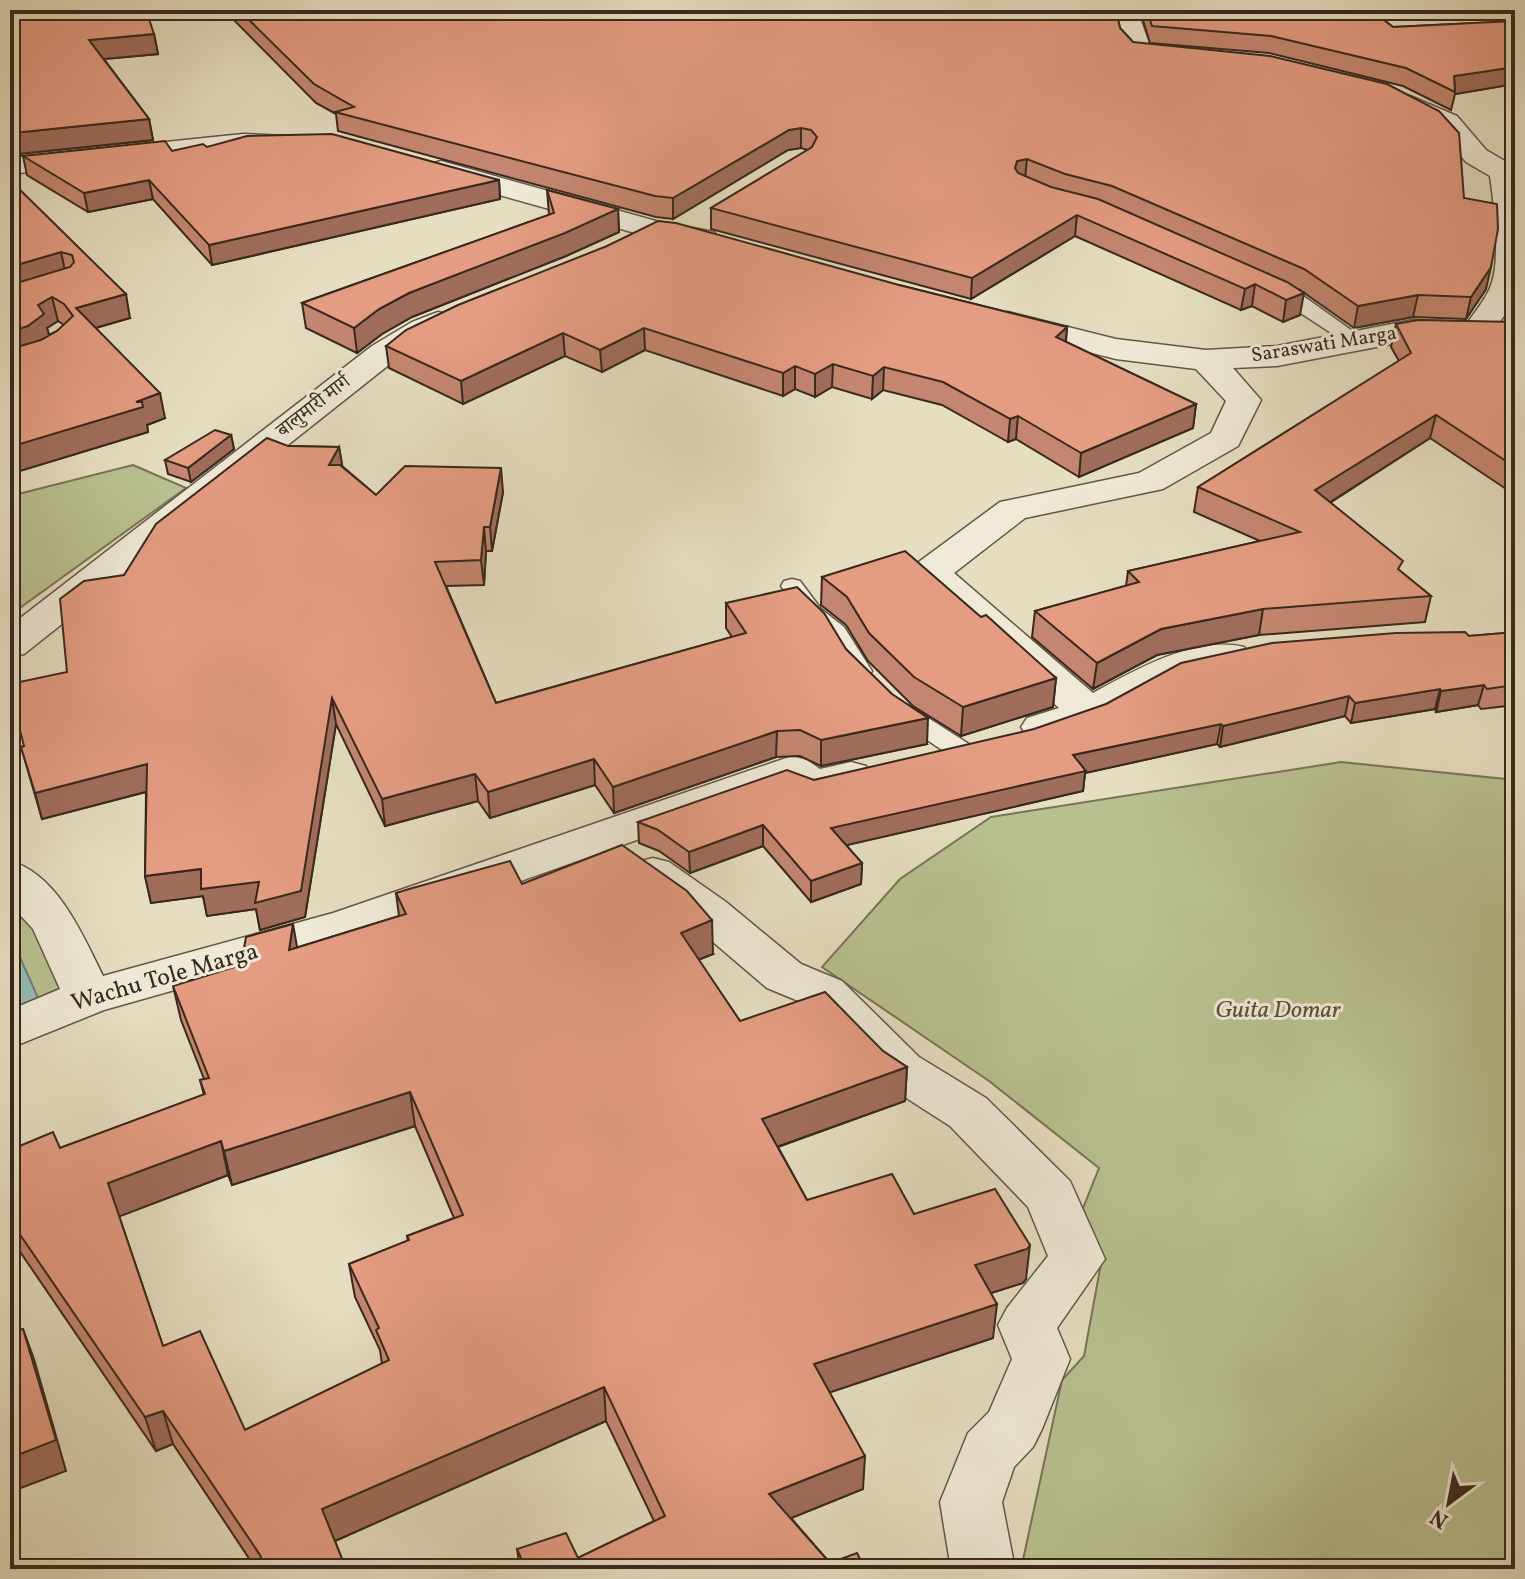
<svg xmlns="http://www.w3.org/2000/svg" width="1525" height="1579" font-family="Vollkorn,'Noto Serif Devanagari',serif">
	<rect width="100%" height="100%" fill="#e6dec1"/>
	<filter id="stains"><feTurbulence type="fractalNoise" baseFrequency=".0025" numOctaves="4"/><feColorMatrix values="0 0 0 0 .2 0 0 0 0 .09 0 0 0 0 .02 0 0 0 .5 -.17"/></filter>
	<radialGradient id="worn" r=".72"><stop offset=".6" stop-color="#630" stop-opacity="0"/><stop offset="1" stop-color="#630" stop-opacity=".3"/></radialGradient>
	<g fill="#b9c090" stroke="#797456" stroke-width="2">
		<path d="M133,465L186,488L10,615V496Z"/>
		<path d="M1341,762L1515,780V1569H1021L1062,1380L1084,1356L1102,1258L1077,1223L1099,1168L989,1081L822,967L900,879L991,817Z"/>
		<path d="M10,886L86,993L10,1027Z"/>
	</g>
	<path fill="#96bcb5" stroke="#718178" stroke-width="2" d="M10,935L39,1000L10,1011Z"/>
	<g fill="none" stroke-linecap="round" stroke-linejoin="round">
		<defs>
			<g id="service">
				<path d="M1077,10H1186L1179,14H1084Z"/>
				<path d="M1333,10H1515V16L1339,15Z"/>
				<path d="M1270,281L1299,293L1365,340L1355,346L1348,344L1261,287Z"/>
				<path d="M792,579L800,581L821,609L844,627L872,671L869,676H851L827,636L805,619L781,586L784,581Z"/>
				<path d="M899,703L908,705L972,746L976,752L972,758H954L890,715L887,710L890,705Z"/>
			</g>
			<g id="minor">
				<path d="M1113,10H1137L1150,46L1196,54L1200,59L1196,64C1177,69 1150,66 1132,57L1120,38Z"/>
				<path d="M1410,96L1457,116L1486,150L1515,167V300L1499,323H1515V343L1413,340L1277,366L1233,368L1261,400L1238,446L1163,489L1025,518L954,573L1093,693C1134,671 1195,635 1244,647L1250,656L1244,665C1225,670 1201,670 1183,678C1137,696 1079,749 1027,736L1021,727L1027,718L1059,708L911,572L916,564L1000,502L1139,473L1211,433L1226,401L1196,369L1116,359L997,329L992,322L997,315L1008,312L1116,339L1206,350L1277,346L1413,320L1468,322C1475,312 1484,301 1489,290C1502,264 1494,205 1490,176L1466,162L1437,128L1401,110L1397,104L1401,98Z"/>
				<path d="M243,134L286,136L290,142L286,148L276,150L209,153L10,174V158Z"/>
				<path d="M441,161L656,221L714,232L718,238L714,244L703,247L653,238L431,176L427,170L431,164Z"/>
				<path d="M438,312L449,315L454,322L449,329L395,360L24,654L10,657V626L372,346L412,322Z"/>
				<path d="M792,756L807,760L820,769L851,762L866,766L873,776L866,786L813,798L787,787L365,936L104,1010L10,1048V1010L60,989L33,929L10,904V861C57,874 83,935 103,976L333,913Z"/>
				<path d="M653,858L669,862L726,902L801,964L842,981L919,1057L986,1098L1070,1181L1105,1259L1057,1328L1070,1359L1042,1429L1033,1447L1014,1467L1002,1502L1015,1569H951L940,1502L968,1433L989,1412L1012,1359L998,1325L1007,1308L1048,1256L1028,1207L950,1126L883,1083L808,1005L767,988L692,924L637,884L630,873L637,862Z"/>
			</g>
		</defs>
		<use href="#service" stroke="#645646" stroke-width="3"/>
		<use href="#minor" stroke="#645646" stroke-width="3"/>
		<use href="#service" fill="#efead7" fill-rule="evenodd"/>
		<use href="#minor" fill="#efead7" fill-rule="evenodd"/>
	</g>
	<g fill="#c48670" stroke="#39281d" stroke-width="2" fill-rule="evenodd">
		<path d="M10,10L154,34L158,54L104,59L149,119L153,140L18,154L10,150Z"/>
		<path d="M224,10H1116L1120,28L1133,42L1464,198L1486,289L1466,319L1413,317L1354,328L1300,290V315L1283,322L1252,306L1241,310L1075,236L971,299L711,229V208L808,150L801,148L788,150L673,219L656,217L338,131L336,114L316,103Z"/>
		<path d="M1143,10H1371L1393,27L1515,21V84L1455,94L1451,110L1403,86L1269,53L1150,43L1142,17Z"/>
		<path d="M207,147L499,180L500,199L212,265L153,199L88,212L27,175L23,156L172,151Z"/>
		<path d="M10,180L130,318L96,328L165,418L147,425L148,432L10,474ZM58,321L64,325L57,331L49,335L47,328Z"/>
		<path d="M547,190L618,209L619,232L566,256L412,317L382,334L357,353L306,328L302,303L549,215Z"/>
		<path d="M899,285L1067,327L1066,342L1196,404L1193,428L1079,477L1016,439L1008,442L942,405L883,390L872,399L832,387L815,397L795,389L783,396L645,350L602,372L565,356L463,404L389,368L386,346Z"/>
		<path d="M1515,290V321L1505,320L1510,297Z"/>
		<path d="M1515,322V495L1430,438L1330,503L1400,571L1431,596L1425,622L1259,635L1157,655L1093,689L1032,637L1035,611L1126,586L1128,571L1260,541L1194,512L1198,487L1399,361L1391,347L1396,324Z"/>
		<path d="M231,435L234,449L191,482L168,474L165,460Z"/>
		<path d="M288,446L339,447L342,466L376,495L503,492L492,551H486L484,585L446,586L496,703L732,637L726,628V603L846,649L927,744L821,766L800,756L776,757L614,813L595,785L490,818L478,801L385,826L336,724L305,917L260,930L256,909L207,916L203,896L151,903L145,876L146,792L42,819L21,747L24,746L124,575Z"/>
		<path d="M822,577L981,617L1056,678L1053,707L961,736L913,706L868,661L846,625L821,605Z"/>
		<path d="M1515,632V705L1481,709L1478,705L1436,712L1435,709L1351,723L1345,716L1220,747L1217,744L1085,773L1083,791L846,845L862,863L861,884L811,902L763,846L690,873L659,851L639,843L638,822L814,780L1469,636Z"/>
		<path d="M522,884L713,954L698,960L740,1021L883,1051L907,1067L905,1101L778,1147L807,1200L914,1214L1026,1279L1023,1283L991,1293L993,1338L829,1392L863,1489L791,1518L830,1563L865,1569H520L517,1549L578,1558L654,1521L606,1421L335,1541L346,1569H256L173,1444L156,1451L10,1237V1150L60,1148L204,1095L200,1080L204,1079L181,1020L173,986L399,916L396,893ZM415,1126L454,1218L407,1236L408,1241L349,1264L355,1297L380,1350L382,1364L245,1430L163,1346L119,1216L228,1175L232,1185Z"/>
	</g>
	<g fill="#a06d5b" stroke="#39281d" stroke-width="2">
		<path d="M154,34L158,54L93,60L89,40Z"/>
		<path d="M1515,67V84L1455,94L1454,76Z"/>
		<path d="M149,119L153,140L18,154L13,133Z"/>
		<path d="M801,128V148L788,150L673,219V198L789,130Z"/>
		<path d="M1027,159L1025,179L1015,182V168L1017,161Z"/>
		<path d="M149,180L153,199L88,212L84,193Z"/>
		<path d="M499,180L500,199L212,265L209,245Z"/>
		<path d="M618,209L619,232L566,256L412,317L382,334L357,353L354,328L379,309L409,293Z"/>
		<path d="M1077,215L1075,236L971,299L972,278Z"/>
		<path d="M61,252L66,275L10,292V267Z"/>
		<path d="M1491,267L1486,289L1466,319L1471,297Z"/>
		<path d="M1255,284L1252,306L1241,310L1245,289Z"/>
		<path d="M1304,293L1300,315L1283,322L1286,300Z"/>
		<path d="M126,294L130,318L81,332L76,308Z"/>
		<path d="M1418,295L1413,317L1354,328L1358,306Z"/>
		<path d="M52,297L58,321L47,328L50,338L10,358V332L38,305Z"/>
		<path d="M1067,327L1065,349L1056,337Z"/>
		<path d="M644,328L645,350L602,372L600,350Z"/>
		<path d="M563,333L565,356L463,404L461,381Z"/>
		<path d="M833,364L832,387L815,397V374Z"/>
		<path d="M795,366V389L783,396V373Z"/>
		<path d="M884,367L883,390L872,399L873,376Z"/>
		<path d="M160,393L165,418L147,425L148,432L10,474V447Z"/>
		<path d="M1196,404L1193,428L1079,477L1081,453Z"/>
		<path d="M1436,415L1430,438L1310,515L1315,490Z"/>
		<path d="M1018,416L1016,439L1008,442L1010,419Z"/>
		<path d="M231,435L234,449L191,482L188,468Z"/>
		<path d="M339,447L343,470L329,465Z"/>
		<path d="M501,468L503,492L492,551L490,527Z"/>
		<path d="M484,527L486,551L484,585L481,560Z"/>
		<path d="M1263,609L1259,635L1157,655L1093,689L1097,663L1161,629Z"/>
		<path d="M1056,678L1053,707L961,736L963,707Z"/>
		<path d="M1484,685L1478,705L1436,712L1441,691Z"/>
		<path d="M1440,689L1435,709L1351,723L1355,703Z"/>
		<path d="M1349,696L1345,716L1220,747L1223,726Z"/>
		<path d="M332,698L336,724L305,917L260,930L256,909L207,916L203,896L151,903L145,876L201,869Z"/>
		<path d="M928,718L927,744L821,766V740Z"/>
		<path d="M1221,724L1217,744L1085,773L1083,791L830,849L831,828L1073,755Z"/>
		<path d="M777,731L776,757L614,813L613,787Z"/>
		<path d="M594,759L595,785L490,818L488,792Z"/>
		<path d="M147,764L153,790L42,819L35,793Z"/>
		<path d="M475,774L478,801L385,826L382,799Z"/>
		<path d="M763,825V846L690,873L689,852Z"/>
		<path d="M862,863L861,884L811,902V881Z"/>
		<path d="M712,920L713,954L682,966L681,933Z"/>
		<path d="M293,924L299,958L289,950Z"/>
		<path d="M907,1067L905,1101L762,1152V1119Z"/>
		<path d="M410,1092L415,1126L232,1185L224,1151Z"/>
		<path d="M221,1141L228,1175L118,1217L108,1183Z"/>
		<path d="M1030,1245L1026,1279L1023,1283L972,1299L975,1265Z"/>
		<path d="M997,1304L993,1338L813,1398L814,1364Z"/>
		<path d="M23,1329L34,1359L66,1471L10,1492V1458Z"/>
		<path d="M604,1387L606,1421L330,1543L322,1509Z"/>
		<path d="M163,1411L173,1444L156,1451L145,1417Z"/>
		<path d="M865,1456L863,1489L769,1527V1494Z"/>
	</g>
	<g fill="#e49c82" stroke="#39281d" stroke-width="2" fill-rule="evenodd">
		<path d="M10,10H146L154,34L89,40L149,119L13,133L10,131Z"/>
		<path d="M239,10H1116L1120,28L1133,42L1270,56L1387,84L1439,111L1459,133L1464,198L1497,204L1498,229L1491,267L1471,297L1418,295L1358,306L1304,269L1112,186L1065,174L1027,159L1017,161L1015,168L1018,173L1051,187L1098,199L1287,282L1304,293L1286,300L1255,284L1245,289L1077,215L972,278L711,208L812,147L817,137L811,130L801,128L789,130L673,198L655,196L335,112L354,107L314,84Z"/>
		<path d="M1147,10H1371L1393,27L1515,21V67L1454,76L1455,92L1406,68L1271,36L1152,26Z"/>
		<path d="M332,134L499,180L209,245L149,180L84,193L23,156L165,141L172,151L203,144L207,147L247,136Z"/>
		<path d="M10,180L126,294L76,308L160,393L136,402H142L143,407L10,447V349L41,340L57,331L73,316L64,304L52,297L38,305L44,314L28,326L10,332V285L70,267L74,262L72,255L61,252L10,267Z"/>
		<path d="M547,190L618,209L565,233L409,293L379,309L354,328L302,303L554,213Z"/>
		<path d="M658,221L676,223L899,285L1067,327L1056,337L1196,404L1081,453L1018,416L1010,419L943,382L884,367L873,376L833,364L815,374L795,366L783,373L644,328L600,350L563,333L461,381L386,346L406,330L458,305L607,246Z"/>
		<path d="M1418,320L1515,322V467L1436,415L1315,490L1403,561L1398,569L1431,596L1263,609L1161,629L1097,663L1035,611L1139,582L1128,571L1300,532L1198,487L1411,353L1396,324Z"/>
		<path d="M215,430L231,435L188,468L165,460Z"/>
		<path d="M267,438L288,446L339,447L329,465H340L376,495L405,466L501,468L490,527H484L481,560L435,562L496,703L746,633L726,603L797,587L824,613L846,649L892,694L928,718L821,740L800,730L777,731L613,787L594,759L488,792L475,774L382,799L332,698L301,891L255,903L259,882L201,889V869L145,876L147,764L35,793L21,747L24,746L10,691V684L67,672L60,599L84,581L124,575L156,524Z"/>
		<path d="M905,551L981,617L986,615L1056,678L963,707L914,677L869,633L847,597L822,577Z"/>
		<path d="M1465,632L1469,636L1515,632V685L1487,689L1484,685L1441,691L1440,689L1355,703L1349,696L1223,726L1221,724L1073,755L1086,771L831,828L862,863L811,881L763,825L689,852L658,830L638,822L787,770L814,780L1034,729L1106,704L1181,663L1272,643L1396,633Z"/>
		<path d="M622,845L687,891L712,920L681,933L740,1021L825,992L883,1051L907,1067L762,1119L807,1200L892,1174L914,1214L995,1189L1030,1245L1027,1249L975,1265L997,1304L814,1364L865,1456L769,1494L830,1563L857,1553L865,1569H526L517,1549L566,1533L578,1558L665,1516L604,1387L322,1509L346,1569H265L260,1555L163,1411L145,1417L10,1220V1150L53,1132L60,1148L205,1094L200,1080L209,1078L173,986L241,965L246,937L293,924L289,950L406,914L396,893L409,889L510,861L522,884ZM410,1092L463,1215L407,1236L409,1240L349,1264L379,1328L376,1330L389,1360L245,1430L200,1331L163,1346L108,1183L221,1141L224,1151Z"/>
		<path d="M23,1329L56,1440L10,1458V1332Z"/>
	</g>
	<g text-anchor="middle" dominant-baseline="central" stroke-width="6" stroke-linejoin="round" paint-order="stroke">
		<g font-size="20" fill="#39281d" stroke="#efead7">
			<text transform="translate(1324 345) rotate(-9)">Saraswati Marga</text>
			<text transform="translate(314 407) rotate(-38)">बालुमारी मार्ग</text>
		</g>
		<g font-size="24" fill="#39281d" stroke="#efead7">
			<text transform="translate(165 978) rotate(-16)">Wachu Tole Marga</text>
		</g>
		<g font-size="24" font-style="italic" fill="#594e3a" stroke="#efead7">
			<text x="1278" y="1011">Guita Domar</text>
		</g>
	</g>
	<rect width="1525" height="1579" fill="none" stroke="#e6dec1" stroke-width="40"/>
	<rect x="12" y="12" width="1501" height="1555" fill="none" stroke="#39281d" stroke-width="4"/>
	<rect x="20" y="20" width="1485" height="1539" fill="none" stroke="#39281d" stroke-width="2"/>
	<g transform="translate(1449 1503) rotate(212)" stroke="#efead7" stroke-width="6" paint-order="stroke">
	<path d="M0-6L14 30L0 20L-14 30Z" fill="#39281d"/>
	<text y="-12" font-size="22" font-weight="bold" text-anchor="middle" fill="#39281d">N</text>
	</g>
	<rect width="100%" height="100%" filter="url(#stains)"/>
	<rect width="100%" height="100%" fill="url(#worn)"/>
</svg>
